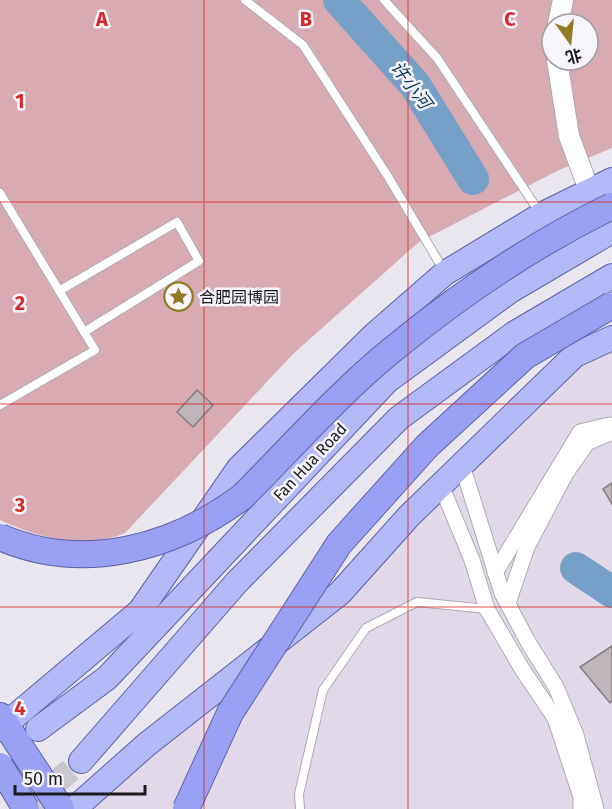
<svg xmlns="http://www.w3.org/2000/svg" width="612" height="809" font-family="'Fira Sans','Noto Sans SC',sans-serif">
	<rect width="100%" height="100%" fill="#eae6ef"/>
	<path fill="#e1d9e9" d="M612,338V809H74L340,593L409,515Z"/>
	<path fill="#d8abb3" fill-rule="evenodd" d="M0,0H612V148L557,171L419,242L294,353L125,533C85,550 38,538 0,520ZM552,24H588V60H552Z"/>
	<g fill="none" stroke-linecap="round" stroke-linejoin="round">
		<g stroke="#77a0c8" stroke-width="32">
			<path d="M339,0L415,85L473,179"/>
			<path d="M576,568L612,592"/>
		</g>
	</g>
	<g fill="#beb5bb" stroke="#857d83" stroke-width="1.5">
		<path d="M197,390L213,405L193,427L177,412Z"/>
		<path d="M612,483V504L603,489Z"/>
		<path d="M612,646V701L610,703L580,667Z"/>
	</g>
	<g fill="none" stroke-linecap="round" stroke-linejoin="round">
		<path stroke="#cbc7cf" stroke-width="24" stroke-dasharray="24 12" stroke-linecap="butt" d="M25,809L81,761"/>
		<defs>
			<g id="service">
				<path d="M245,0L303,45L387,175L443,269"/>
				<path d="M384,0L437,58L540,213"/>
				<path d="M0,193L95,350L0,405"/>
				<path d="M59,291L177,222L199,261L84,332"/>
				<path d="M300,809L299,794L323,690L366,628L417,602L487,609"/>
			</g>
			<g id="minor">
				<path d="M462,465L502,593L528,642L556,687L576,735L596,809"/>
				<path d="M441,485L472,560L487,609L522,669L555,718L581,797V809"/>
				<path d="M495,573L580,432L609,425"/>
				<path d="M508,603L527,547L566,473L587,443L612,432"/>
			</g>
			<g id="tertiary">
				<path d="M558,24L563,0"/>
				<path d="M557,60L569,136L589,190"/>
			</g>
			<g id="primary">
				<path d="M0,729L140,611L239,468L374,335L445,273L541,215L612,180"/>
				<path d="M38,729L107,678L387,381L510,291L612,231"/>
				<path d="M81,761L237,582L399,418L515,333L612,276"/>
				<path d="M74,809L146,745L340,593L409,516L575,355L612,338"/>
			</g>
			<path id="trunk" d="M0,716L61,809"/>
		</defs>
		<use href="#service" stroke="#aeaab2" stroke-width="10"/>
		<use href="#minor" stroke="#aeaab2" stroke-width="17"/>
		<use href="#tertiary" stroke="#aeaab2" stroke-width="22"/>
		<use href="#primary" stroke="#5d62a7" stroke-width="26"/>
		<use href="#trunk" stroke="#5d62a7" stroke-width="28"/>
		<use href="#service" stroke="#fff" stroke-width="8"/>
		<use href="#minor" stroke="#fff" stroke-width="15"/>
		<use href="#tertiary" stroke="#fff" stroke-width="20"/>
		<use href="#primary" stroke="#b3b8f7" stroke-width="24"/>
		<use href="#trunk" stroke="#9aa0f4" stroke-width="26"/>
		<defs>
			<g id="trunk-bridge">
				<path d="M0,537C82,573 172,549 242,497C291,448 338,394 392,350C459,295 534,244 612,206"/>
				<path d="M0,766L26,809"/>
				<path d="M186,809L230,713L339,544L427,446L525,356L612,305"/>
			</g>
		</defs>
		<use href="#trunk-bridge" stroke="#5d62a7" stroke-width="28" stroke-linecap="butt"/>
		<use href="#trunk-bridge" stroke="#9aa0f4" stroke-width="26"/>
	</g>
	<path fill="none" stroke="#d62828" stroke-width="1.5" stroke-opacity="0.55" d="M204,0V809M408,0V809M0,202H612M0,404H612M0,607H612"/>
	<defs>
		<symbol id="sight-ring" viewBox="-11 -11 22 22"><circle r="9.5" fill="#f8f4fc" stroke="#917c23" stroke-width="1.5"/><path d="M0-6L1.8-2.2L6-1.7L2.9 1.2L3.7 5.4L0 3.3L-3.7 5.4L-2.9 1.2L-6-1.7L-1.8-2.2Z" fill="#917c23"/></symbol>
	</defs>
	<g fill-rule="evenodd">
		<use href="#sight-ring" x="162" y="280" width="33" height="33"/>
	</g>
	<g text-anchor="middle" dominant-baseline="central" stroke-width="5" stroke-linejoin="round" paint-order="stroke">
		<g font-size="16" fill="#1b1a1c" stroke="#f8f4fc" text-anchor="start">
			<text x="199" y="297">合肥园博园</text>
		</g>
		<g font-size="16" fill="#1b1a1c" stroke="#f8f4fc">
			<text transform="translate(310 462) rotate(-47)">Fan Hua Road</text>
		</g>
		<g font-size="18" font-style="italic" fill="#08375e" stroke="#f8f4fc">
			<text transform="translate(411 85) rotate(53)">许小河</text>
		</g>
	</g>
	<g font-size="20" text-anchor="middle" font-weight="bold" fill="#d62828" stroke="#f8f4fc" stroke-width="5" stroke-linejoin="round" paint-order="stroke">
		<text x="102" y="26">A</text>
		<text x="306" y="26">B</text>
		<text x="510" y="26">C</text>
		<text x="20" y="108">1</text>
		<text x="20" y="310">2</text>
		<text x="20" y="512">3</text>
		<text x="20" y="715">4</text>
	</g>
	<g transform="translate(570 42) rotate(165)"><circle r="28" fill="#f8f4fc" stroke="#a09da2" stroke-width="1.5"/>
	<path d="M0-4.5L10 22L0 15L-10 22Z" fill="#917c23"/>
	<text y="-9" font-size="16" font-weight="bold" text-anchor="middle" fill="#1b1a1c">北</text>
	</g>
	<path d="M15 785v9h130v-9" fill="none" stroke="#1b1a1c" stroke-width="3"/>
	<text x="24" y="785" font-size="18" fill="#1b1a1c" stroke="#f8f4fc" stroke-width="4.5" paint-order="stroke">50 m</text>
</svg>
